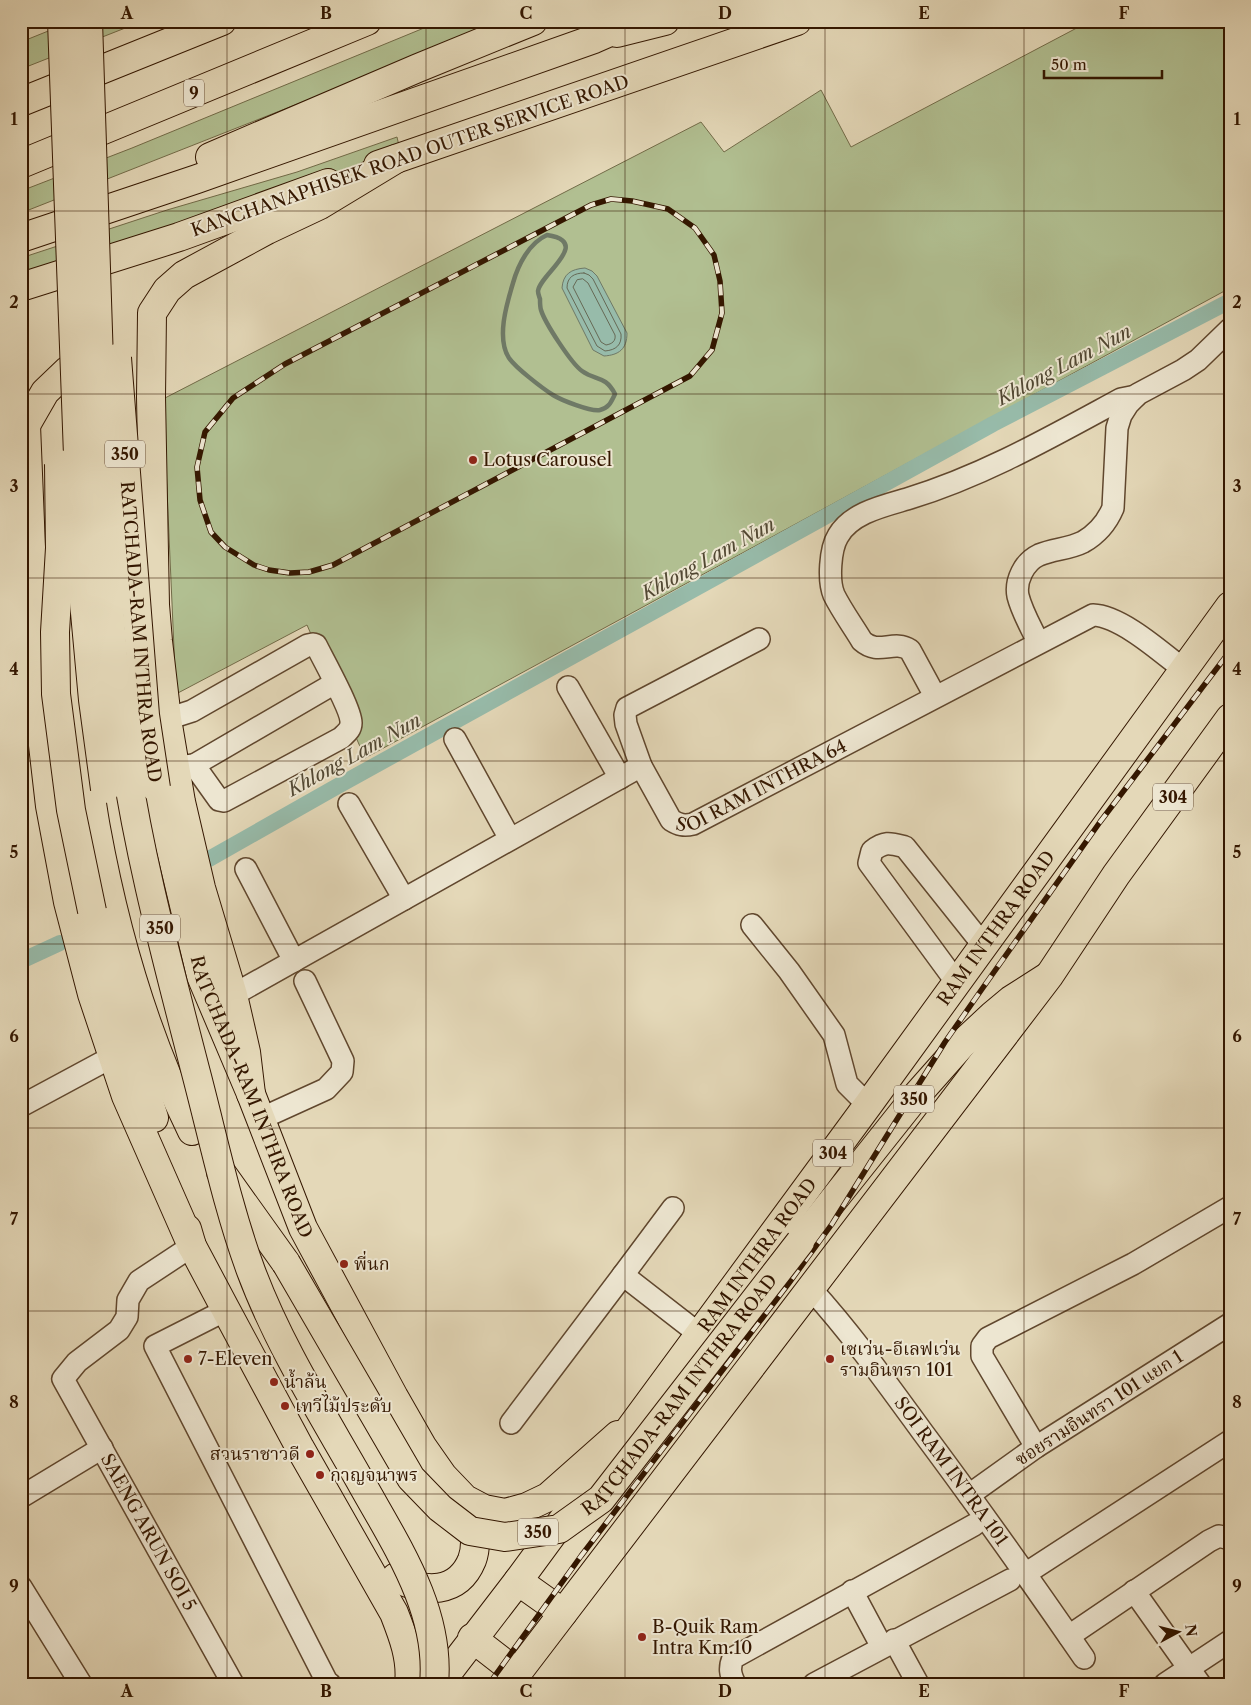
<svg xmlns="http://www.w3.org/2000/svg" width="1251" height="1705" font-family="'Libre Caslon Text','Noto Serif Thai',serif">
	<rect width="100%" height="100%" fill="#e4d8b8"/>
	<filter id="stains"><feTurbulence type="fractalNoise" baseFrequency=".004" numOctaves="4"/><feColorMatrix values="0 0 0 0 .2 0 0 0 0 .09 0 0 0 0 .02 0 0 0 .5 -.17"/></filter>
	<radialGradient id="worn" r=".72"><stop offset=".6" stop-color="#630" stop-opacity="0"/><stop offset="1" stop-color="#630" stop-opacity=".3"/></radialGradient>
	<g fill="#b1bf91" stroke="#726b48">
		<path d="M73,21H143L21,69V42Z"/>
		<path d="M441,21H508L21,213V191L132,148Z"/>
		<path d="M1090,21H1230V288L365,758L307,625L176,694L163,399L701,122L724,152L821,90L851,147Z"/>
		<path d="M397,137L400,150L138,241L21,279V258L167,210L297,172Z"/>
		<path d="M21,647L31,753L21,758Z"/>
	</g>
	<path fill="#97bbaa" stroke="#6f7966" d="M585,268L592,271L597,276L627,333C627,349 619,355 604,356L593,350L562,288C563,274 571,269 585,268Z"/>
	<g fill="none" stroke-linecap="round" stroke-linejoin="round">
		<g stroke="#666955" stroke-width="1">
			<path d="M584,273L589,275L593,279L621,334C622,345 616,350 605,351L597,346L567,288C567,277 574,273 584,273Z"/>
			<path d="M583,279L588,283L615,335C616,341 612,344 606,345L601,342L573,287L577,280Z"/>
		</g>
		<path stroke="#6f7966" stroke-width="4.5" d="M547,235C593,242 540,274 538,291C538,294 539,296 540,299C540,302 540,307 541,310C545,323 571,363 582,371C596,381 605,375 615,394C611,402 609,408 600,410C591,412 561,400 553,395C542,388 516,368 509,358C496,338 507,303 513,283C518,265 529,243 547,235Z"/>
		<g stroke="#97bbaa" stroke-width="16">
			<path d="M209,859L336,787L993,424L1230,301"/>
			<path d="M21,961L60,943"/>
		</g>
		<defs>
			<g id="minor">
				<path id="s1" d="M759,639L627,708L625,715L626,724L641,766L671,820C679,825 684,826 693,824L1093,615C1121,616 1161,652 1183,669"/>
				<path d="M1038,642C1031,627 1022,612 1018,596C1015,581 1024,562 1039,555C1054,549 1069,549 1083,542C1097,534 1107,522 1113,508L1117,428L1121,415L1128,404L1138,394L1183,370L1198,360L1230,329"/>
				<path d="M568,687L620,778"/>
				<path d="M935,696L910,650C893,639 879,656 862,641C853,626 842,611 834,595C828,581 830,549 838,536C851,513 883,506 907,499C983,476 1051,437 1121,399L1136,396"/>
				<path d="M167,719L192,711L308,645L313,644L316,645C323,659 352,711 351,723C351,730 346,733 341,738L224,801L219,800L194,765L176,767"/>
				<path d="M455,739L510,839"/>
				<path d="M194,765L335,683"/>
				<path d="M349,804L404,899"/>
				<path d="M246,869L294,961"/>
				<path d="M752,925L789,971L834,1035L847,1084L868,1105"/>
				<path d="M957,983L869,863L872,851C885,841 890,843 905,847L984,946"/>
				<path d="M233,995L641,766"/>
				<path d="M21,1106L112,1057"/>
				<path d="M260,1119L326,1089L342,1072L343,1061L305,981"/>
				<path id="s2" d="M192,1246L139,1281L128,1300L127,1317L119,1330L77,1362L63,1379L233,1684"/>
				<path d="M623,1275L673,1208"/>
				<path id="s3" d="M811,1289C851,1333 886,1382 921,1430C977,1505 1031,1581 1084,1658"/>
				<path d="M226,1310L155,1346L327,1682L330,1684"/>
				<path d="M511,1423L623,1275L699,1334"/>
				<path d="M1036,1447L982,1356V1346L988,1338L1133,1264L1230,1207"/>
				<path d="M969,1495L1036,1447L1230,1324"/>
				<path d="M21,1497L102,1448"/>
				<path d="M1025,1574L1230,1441"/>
				<path d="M21,1587L81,1684"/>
				<path d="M852,1591L882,1647"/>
				<path d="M1134,1591L1200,1684"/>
				<path d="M1069,1636L1209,1541L1219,1536L1230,1539"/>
				<path d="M894,1640L918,1684"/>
				<path d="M735,1684C730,1674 729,1668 733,1658L974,1525"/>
				<path d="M814,1684L1010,1580"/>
				<path d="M1165,1684L1230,1641"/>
			</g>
			<g id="major">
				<path d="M378,165L797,21"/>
				<path d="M21,287L179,237L328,183"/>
				<path d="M21,404L26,425L37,693L50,806L68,902L92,994L126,1096L192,1246"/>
				<path d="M26,425L45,392L68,370L96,363"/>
				<path d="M59,627C81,692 84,762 96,828C115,932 145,1036 192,1131"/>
				<path id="s4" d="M156,788L201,976L251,1094L303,1228L394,1397L422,1446L443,1476L465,1499L484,1509L505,1513L527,1507L548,1497L618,1435"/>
				<path d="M92,911L116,997L154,1118"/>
				<path d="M251,1094L246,1052L233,995L201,888L181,802L167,719L158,641L155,605L151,397L152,313L167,290L184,275L267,230L320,205L396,159"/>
				<path d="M221,1172L286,1263"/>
				<path d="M187,1229L192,1246L226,1310L300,1448L394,1613C403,1636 412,1659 409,1684"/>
				<path d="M800,1242L916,1096L963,1043L993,1015L1011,1000L1047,977"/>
				<path d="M396,1577C424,1594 458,1594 472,1560C478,1544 474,1525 469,1510"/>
			</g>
			<g id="highway">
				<path d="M617,33L665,21"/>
				<path d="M21,102L222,21"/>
				<path d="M210,157L418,68L533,21"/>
				<path d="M21,164L367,21"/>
				<path d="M21,238L197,179L594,39L635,21"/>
				<path d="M518,1581L563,1613"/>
				<path d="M472,1638L517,1673"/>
				<path id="s5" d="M439,1684L518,1581L868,1105L1230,606"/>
				<path d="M509,1684L1049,976L1116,875L1230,718"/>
			</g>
		</defs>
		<use href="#minor" stroke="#60472e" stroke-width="24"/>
		<use href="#major" stroke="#341700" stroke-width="30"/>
		<use href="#highway" stroke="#341700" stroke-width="30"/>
		<use href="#minor" stroke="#ede6d1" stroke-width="21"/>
		<use href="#major" stroke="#e4d8b8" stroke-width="28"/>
		<use href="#highway" stroke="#e4d8b8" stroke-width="28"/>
		<defs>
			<g id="rail">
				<path d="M611,199L632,201L668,209L695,228L714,255L720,281L722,313L712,350L690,376L333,565L309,572L290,573L269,570L254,565L225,547L211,532L200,500L197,467L205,432L233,398L285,364L591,205Z"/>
				<path d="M489,1684L581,1556L789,1283L832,1224L945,1042L982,989L1100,822L1230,651"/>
			</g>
		</defs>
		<use href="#rail" stroke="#341700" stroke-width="5.5"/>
		<use href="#rail" stroke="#ede6d1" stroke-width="4" stroke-dasharray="11" stroke-linecap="butt"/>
		<defs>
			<g id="major-bridge">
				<path d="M62,21L83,591L93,700L105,789"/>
				<path d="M88,21L104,517C108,591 112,665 122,738C137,850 167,960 195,1069C213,1137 227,1206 251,1271C279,1346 323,1415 362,1484C396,1545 441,1611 434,1684"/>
				<path id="s6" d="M117,358L145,715L156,788"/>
				<path d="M59,464L60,548L55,632L56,694L71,810L92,911"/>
				<path id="s7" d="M286,1263L411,1478L440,1508L470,1531L505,1537L559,1529L601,1499L800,1242"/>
			</g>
		</defs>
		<use href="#major-bridge" stroke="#341700" stroke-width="30" stroke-linecap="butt"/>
		<use href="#major-bridge" stroke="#e4d8b8" stroke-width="28"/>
	</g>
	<path fill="none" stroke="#341700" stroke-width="1" stroke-opacity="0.55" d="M227,21V1684M426,21V1684M625,21V1684M825,21V1684M1024,21V1684M21,211H1230M21,394H1230M21,578H1230M21,761H1230M21,944H1230M21,1128H1230M21,1311H1230M21,1494H1230"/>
	<g fill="#8f2418" stroke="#ede6d1" stroke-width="2">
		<circle cx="473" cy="460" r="5"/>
		<circle cx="344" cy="1264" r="5"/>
		<circle cx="188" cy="1359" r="5"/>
		<circle cx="830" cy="1359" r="5"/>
		<circle cx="274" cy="1382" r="5"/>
		<circle cx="285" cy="1406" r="5"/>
		<circle cx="310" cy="1454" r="5"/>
		<circle cx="320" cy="1475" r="5"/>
		<circle cx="642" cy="1637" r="5"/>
	</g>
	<g text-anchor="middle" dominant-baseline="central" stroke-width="4" stroke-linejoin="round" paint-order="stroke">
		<g fill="#ede6d1" stroke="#6c553f" stroke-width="1">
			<rect x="184" y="79.5" width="20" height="27" rx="4"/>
			<rect x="105" y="440.5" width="40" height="27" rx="4"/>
			<rect x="1153" y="783.5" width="40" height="27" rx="4"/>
			<rect x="140" y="914.5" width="40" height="27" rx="4"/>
			<rect x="894" y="1085.5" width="40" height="27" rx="4"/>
			<rect x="813" y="1139.5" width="40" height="27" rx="4"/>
			<rect x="518" y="1518.5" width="40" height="27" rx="4"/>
		</g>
		<g font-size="16" font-weight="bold" fill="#341700">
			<text x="194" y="93">9</text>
			<text x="125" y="454">350</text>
			<text x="1173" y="797">304</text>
			<text x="160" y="928">350</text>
			<text x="914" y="1099">350</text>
			<text x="833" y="1153">304</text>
			<text x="538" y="1532">350</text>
		</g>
		<g font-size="18" fill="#341700" stroke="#ede6d1">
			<text transform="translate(410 156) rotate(-19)">KANCHANAPHISEK ROAD OUTER SERVICE ROAD</text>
			<text stroke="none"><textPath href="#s6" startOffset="275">RATCHADA-RAM INTHRA ROAD</textPath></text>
			<text stroke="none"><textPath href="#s1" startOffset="372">SOI RAM INTHRA 64</textPath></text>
			<text stroke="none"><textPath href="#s5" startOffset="939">RAM INTHRA ROAD</textPath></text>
			<text stroke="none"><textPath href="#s4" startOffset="324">RATCHADA-RAM INTHRA ROAD</textPath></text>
			<text stroke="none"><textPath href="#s5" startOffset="534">RAM INTHRA ROAD</textPath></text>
			<text stroke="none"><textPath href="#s7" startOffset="600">RATCHADA-RAM INTHRA ROAD</textPath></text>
			<text transform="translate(1099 1408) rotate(-33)">ซอยรามอินทรา 101 แยก 1</text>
			<text stroke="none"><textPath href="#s3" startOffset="230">SOI RAM INTRA 101</textPath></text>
			<text stroke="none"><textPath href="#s2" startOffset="368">SAENG ARUN SOI 5</textPath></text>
		</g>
		<g font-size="18" fill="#341700" stroke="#ede6d1" text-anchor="start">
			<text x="483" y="460">Lotus Carousel</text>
			<text x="354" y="1264">พี่นก</text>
			<text x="840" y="1349">เซเว่น-อีเลฟเว่น<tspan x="840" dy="21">รามอินทรา 101</tspan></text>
			<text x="198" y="1359">7-Eleven</text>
			<text x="284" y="1382">น้ำล้น</text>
			<text x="295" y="1406">เทวีไม้ประดับ</text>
			<text x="300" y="1454" text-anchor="end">สวนราชาวดี</text>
			<text x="330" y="1475">กาญจนาพร</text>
			<text x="652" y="1627">B-Quik Ram<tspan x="652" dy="21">Intra Km.10</tspan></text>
		</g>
		<g font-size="19" font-style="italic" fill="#524833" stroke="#ede6d1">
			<text transform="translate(1064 365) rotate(-28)">Khlong Lam Nun</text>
			<text transform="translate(708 559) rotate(-29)">Khlong Lam Nun</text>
			<text transform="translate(354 755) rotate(-29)">Khlong Lam Nun</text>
		</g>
	</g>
	<rect width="1251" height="1705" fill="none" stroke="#e4d8b8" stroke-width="55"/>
	<g transform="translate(1178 1632) rotate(83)" stroke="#ede6d1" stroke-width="4" paint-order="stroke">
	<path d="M0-4L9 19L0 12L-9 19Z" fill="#341700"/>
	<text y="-8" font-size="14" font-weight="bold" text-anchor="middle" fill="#341700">N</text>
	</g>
	<path d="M1044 70v8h118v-8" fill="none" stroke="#341700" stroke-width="2.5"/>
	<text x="1051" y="70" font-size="15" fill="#341700" stroke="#ede6d1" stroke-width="4" paint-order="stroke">50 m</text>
	<rect x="28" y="28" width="1196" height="1650" fill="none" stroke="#341700" stroke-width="2"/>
	<g font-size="16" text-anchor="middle" font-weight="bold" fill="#341700">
		<text x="127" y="19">A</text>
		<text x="326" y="19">B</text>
		<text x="526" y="19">C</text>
		<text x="725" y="19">D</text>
		<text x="924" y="19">E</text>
		<text x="1124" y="19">F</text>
		<text x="14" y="125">1</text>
		<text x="1237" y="125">1</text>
		<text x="14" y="308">2</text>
		<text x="1237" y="308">2</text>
		<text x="14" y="492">3</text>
		<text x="1237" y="492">3</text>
		<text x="14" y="675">4</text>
		<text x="1237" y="675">4</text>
		<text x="14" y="858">5</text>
		<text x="1237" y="858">5</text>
		<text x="14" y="1042">6</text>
		<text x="1237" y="1042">6</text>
		<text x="14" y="1225">7</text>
		<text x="1237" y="1225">7</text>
		<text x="14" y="1408">8</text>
		<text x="1237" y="1408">8</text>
		<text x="14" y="1592">9</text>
		<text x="1237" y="1592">9</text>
		<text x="127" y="1697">A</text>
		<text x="326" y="1697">B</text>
		<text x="526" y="1697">C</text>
		<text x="725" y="1697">D</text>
		<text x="924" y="1697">E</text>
		<text x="1124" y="1697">F</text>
	</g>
	<rect width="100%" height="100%" filter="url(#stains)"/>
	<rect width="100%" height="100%" fill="url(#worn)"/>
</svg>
